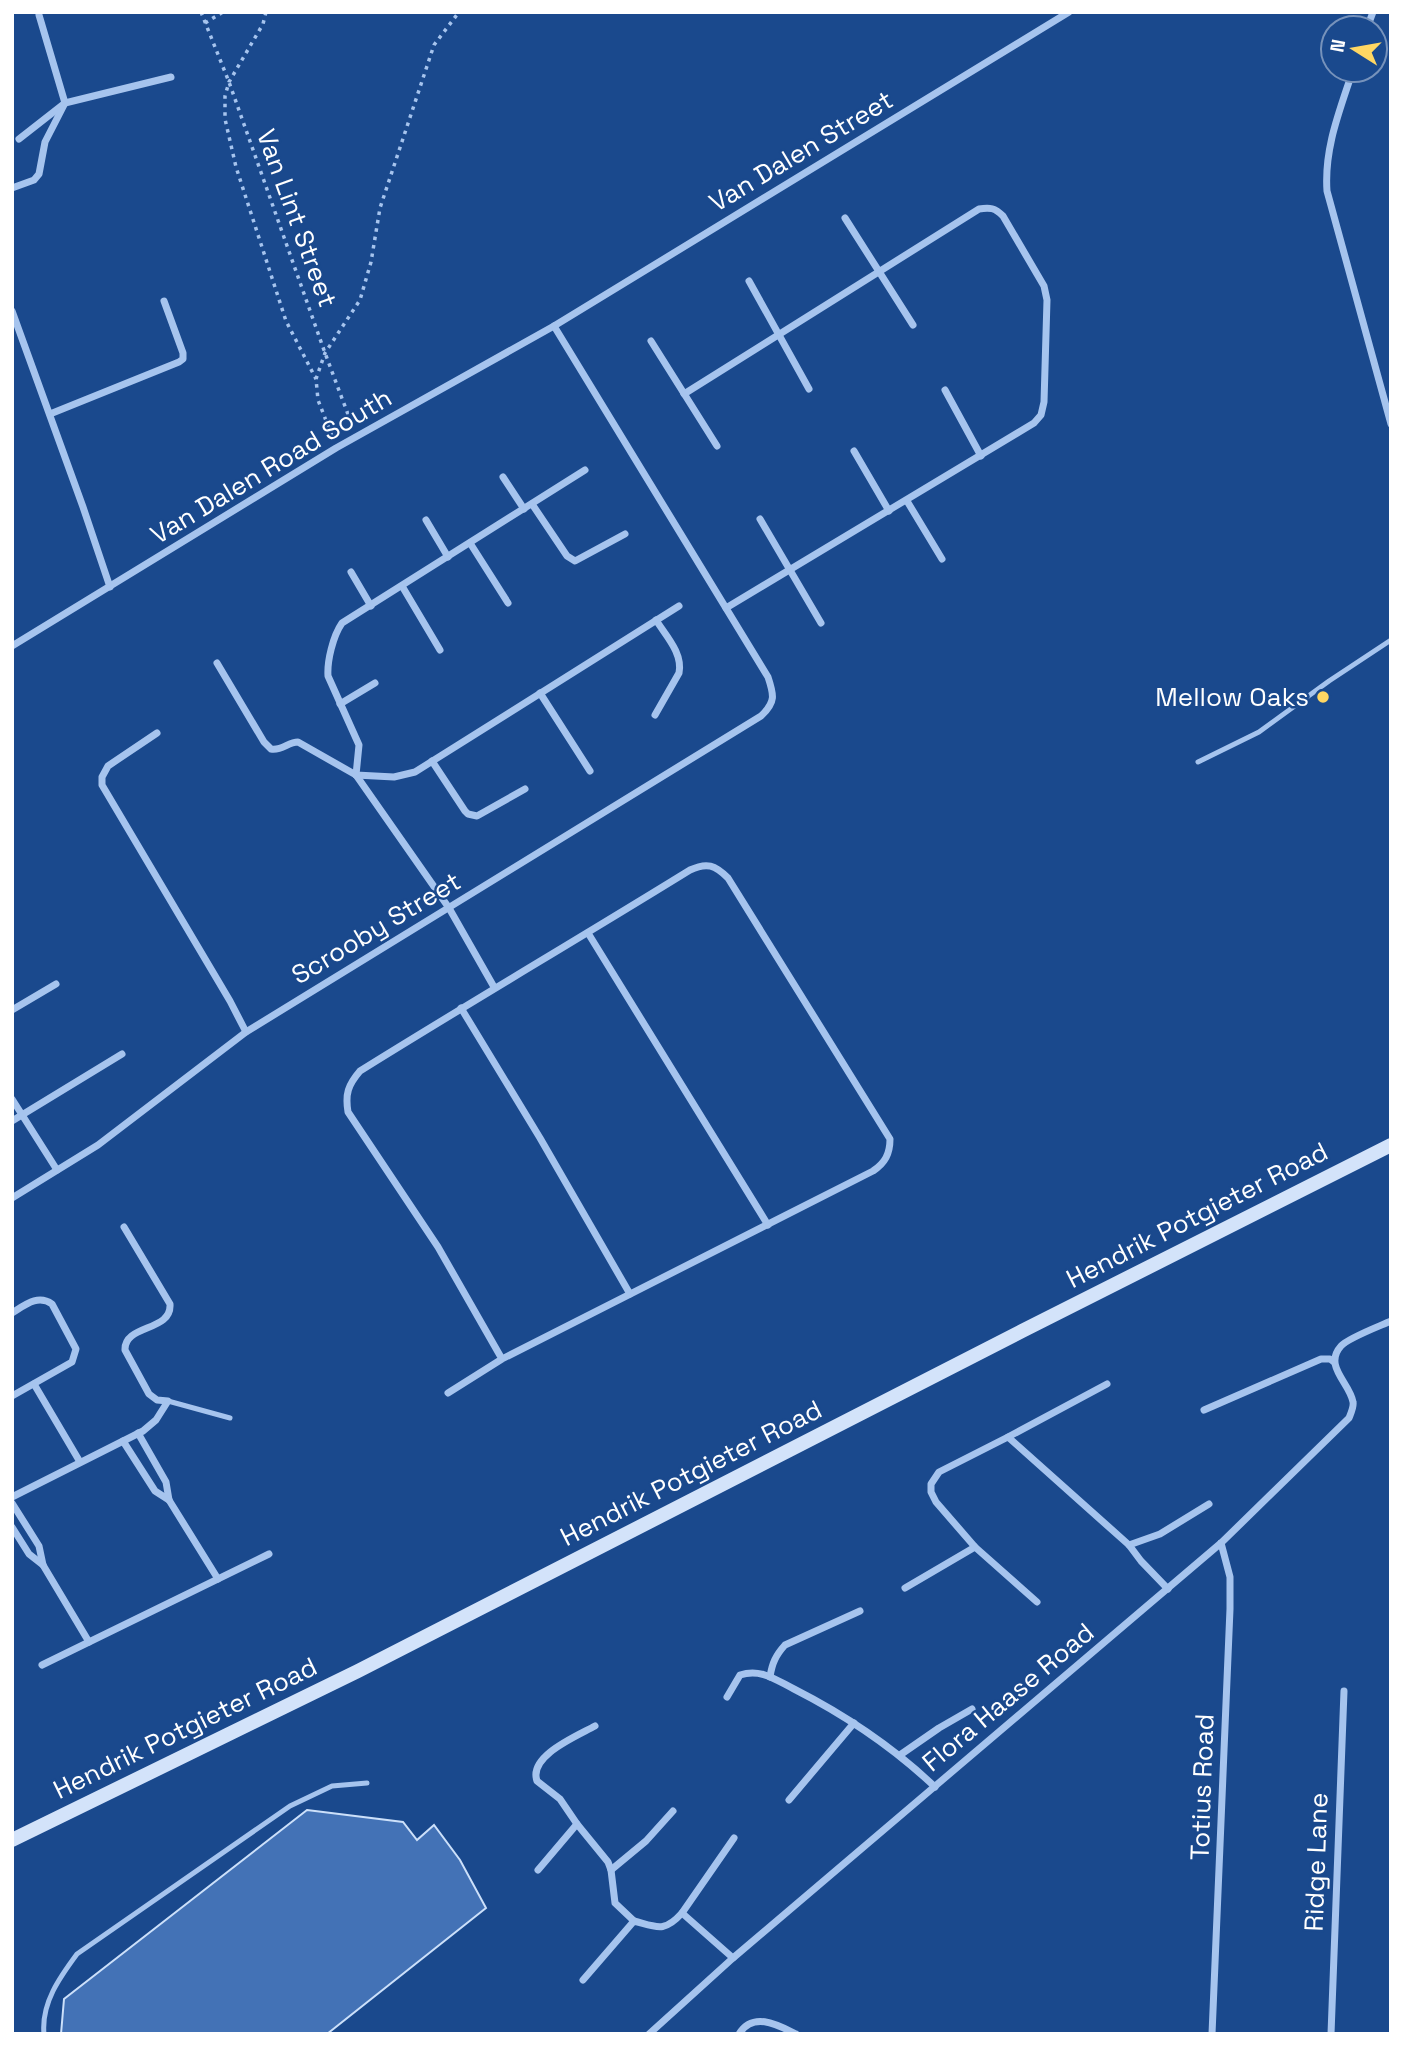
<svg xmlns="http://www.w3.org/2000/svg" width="1403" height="2046" font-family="'Space Grotesk',sans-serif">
	<rect width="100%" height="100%" fill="#1a498d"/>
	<path fill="#4372b6" stroke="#cce0fa" stroke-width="2" d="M307,1810L403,1822L417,1840L434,1825L460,1860L486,1908L327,2034H61L64,1999Z"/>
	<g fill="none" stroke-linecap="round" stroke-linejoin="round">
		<g stroke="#a6c4ee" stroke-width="3.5" stroke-dasharray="3.5 5" stroke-linecap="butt">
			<path d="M201,12L229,82L325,353L352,425"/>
			<path d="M266,12L263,24L229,82L225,96V119L236,167L286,321L316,379"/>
			<path d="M205,23L223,12"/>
			<path d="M332,436L318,400L316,379L325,353L360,300L371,262L380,208L434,45L459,12"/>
		</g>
		<g stroke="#a6c4ee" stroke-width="5">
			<path d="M1198,762L1259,732L1329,681L1391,640"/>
			<path d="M168,1401L230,1418"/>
			<path d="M44,2034C41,2003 60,1977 77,1954L290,1806L332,1786L367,1783"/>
		</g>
		<g stroke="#a6c4ee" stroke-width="7">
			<path d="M1367,28L1373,12"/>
			<path d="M1353,70C1340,110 1324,148 1327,191L1391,424"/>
			<path d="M19,139L65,103L171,77"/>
			<path d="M12,188L34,180L39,174L45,142L65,103L39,15"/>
			<path d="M845,218L913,325"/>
			<path d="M749,281L809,389"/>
			<path d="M12,311L83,507L110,587"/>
			<path d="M651,341L717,446"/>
			<path d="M945,390L981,456"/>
			<path d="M684,394L979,209C990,207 995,208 1003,216L1044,286L1047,300L1044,402L1041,415L1034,423L726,608"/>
			<path d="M50,414L179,362L183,359V353L164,301"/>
			<path d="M854,451L889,511"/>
			<path d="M503,477L524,509"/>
			<path d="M907,501L942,559"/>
			<path d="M532,504L567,556L575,561L625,534"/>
			<path d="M760,519L821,623"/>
			<path d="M426,520L448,557"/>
			<path d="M470,543L508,603"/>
			<path d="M351,572L371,606"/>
			<path d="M402,586L440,650"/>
			<path d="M12,646L336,448L554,326L1069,12"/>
			<path d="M217,663L264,742L271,749C282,751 288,742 298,742L356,775L394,777L415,772L679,606"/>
			<path d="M540,693L590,771"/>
			<path d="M340,704L375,683"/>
			<path d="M655,715L679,673C683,653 666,636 656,620"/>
			<path d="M157,733L108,766L102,777V785L230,1001L246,1032"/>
			<path d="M432,761L465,811L468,814L477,816L525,789"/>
			<path d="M356,775L359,745L328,676C327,661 333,636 342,623L585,470"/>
			<path d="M356,775L449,908L494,987"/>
			<path d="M588,933L768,1225"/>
			<path d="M461,1008L540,1138L630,1294"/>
			<path d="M12,1010L56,984"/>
			<path d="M12,1099L57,1170"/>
			<path d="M12,1121L122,1054"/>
			<path d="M12,1198L98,1145L246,1032L761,716C776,702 774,695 768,677L554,326"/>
			<path d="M12,1313C25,1305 38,1294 52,1304L76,1349L72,1362L12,1396"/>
			<path d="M34,1384L80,1462"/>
			<path d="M448,1393L502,1359L873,1171C885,1163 890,1154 890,1139L728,878C715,865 707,862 690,870C580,938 469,1003 360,1071C348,1085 345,1094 348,1112L438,1247L502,1359"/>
			<path d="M1204,1410L1321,1359H1330L1334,1362"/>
			<path d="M138,1433L166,1482L169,1500L218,1579"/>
			<path d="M1008,1437L1107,1384"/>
			<path d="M123,1441L155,1491L169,1500"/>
			<path d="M12,1497L143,1431L156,1420L168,1401L157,1400L149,1394L125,1350C124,1324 172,1332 170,1304L124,1227"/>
			<path d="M12,1503L39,1546L43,1565L89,1642"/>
			<path d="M12,1527L29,1554L43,1565"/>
			<path d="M1129,1545L1160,1534L1209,1504"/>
			<path d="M905,1588L975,1547"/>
			<path d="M1037,1602L975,1547L936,1502L931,1492V1484L939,1472L1008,1437L1129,1545L1141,1561L1168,1589"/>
			<path d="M42,1665L269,1554"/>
			<path d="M770,1677C772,1663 776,1655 785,1645L860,1611"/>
			<path d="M727,1697L740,1675C761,1668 776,1680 794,1689C847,1716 892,1746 935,1787"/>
			<path d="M900,1755L939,1728L972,1709"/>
			<path d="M789,1800L854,1723"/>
			<path d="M577,1824L560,1799L537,1781C528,1756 577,1736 595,1726"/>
			<path d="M538,1870L577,1824L608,1862L611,1870L615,1903L634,1921"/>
			<path d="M611,1870L646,1841L673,1811"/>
			<path d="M682,1913L734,1838"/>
			<path d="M583,1980L634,1921C657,1927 664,1933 682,1913L733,1958"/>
			<path d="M649,2034L733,1958L1221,1543L1349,1418C1351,1413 1354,1407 1353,1402C1350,1383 1323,1366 1341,1346C1348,1338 1380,1326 1391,1321"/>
			<path d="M739,2034C753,2011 778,2025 796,2034"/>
			<path d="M1212,2034L1230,1609V1577L1221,1543"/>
			<path d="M1331,2034L1344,1691"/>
		</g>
		<path stroke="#d3e3fa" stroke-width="14" d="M12,1840L358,1671L1022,1331L1391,1145"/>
	</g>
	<circle fill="#ffd763" stroke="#1a498d" stroke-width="2.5" cx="1323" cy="697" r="7"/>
	<g text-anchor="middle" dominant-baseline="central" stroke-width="5" stroke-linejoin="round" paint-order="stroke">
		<g font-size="26" fill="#fff" stroke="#1a498d">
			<text transform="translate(801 151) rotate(-31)">Van Dalen Street</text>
			<text transform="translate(297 218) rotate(70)">Van Lint Street</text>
			<text transform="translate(271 466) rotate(-31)">Van Dalen Road South</text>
			<text transform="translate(376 928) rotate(-31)">Scrooby Street</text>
			<text transform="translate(1197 1215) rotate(-27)">Hendrik Potgieter Road</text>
			<text transform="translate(691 1473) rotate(-27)">Hendrik Potgieter Road</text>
			<text transform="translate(1008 1697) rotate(-40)">Flora Haase Road</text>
			<text transform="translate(185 1728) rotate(-26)">Hendrik Potgieter Road</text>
			<text transform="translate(1202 1787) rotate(-88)">Totius Road</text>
			<text transform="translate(1316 1862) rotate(-88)">Ridge Lane</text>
		</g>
		<g font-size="26" fill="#fff" stroke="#1a498d" text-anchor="end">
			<text x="1309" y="697">Mellow Oaks</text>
		</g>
	</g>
	<rect width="1403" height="2046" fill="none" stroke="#ffffff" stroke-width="28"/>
	<g transform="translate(1354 49) rotate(281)"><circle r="33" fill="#1a498d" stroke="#7692bb" stroke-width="2"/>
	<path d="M0-5L12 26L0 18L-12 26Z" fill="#ffd763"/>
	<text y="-10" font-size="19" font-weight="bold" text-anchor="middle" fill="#ffffff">N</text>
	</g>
</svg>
